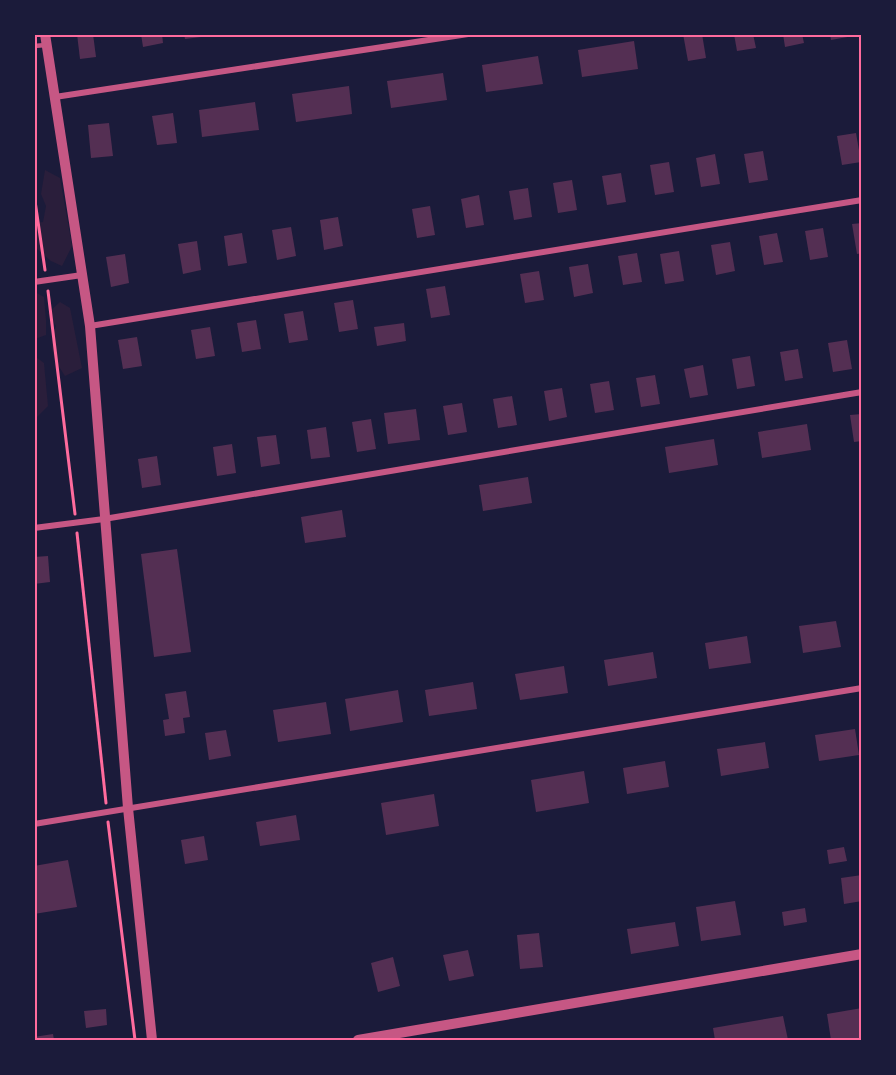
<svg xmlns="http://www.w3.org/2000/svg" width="896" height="1075" font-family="Helvetica,sans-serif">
	<rect width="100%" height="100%" fill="#1b1b3a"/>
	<g fill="#2a1e3b">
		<path d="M45,170L60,178L72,246L62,266L51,261L36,248L34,223L43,222L46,206L41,194Z"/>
		<path d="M35,292L44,297L46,320V335L35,339Z"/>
		<path d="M60,302L70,308L82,368L65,376C53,357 47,348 56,326L48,313Z"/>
		<path d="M36,357L44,363L48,406L35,419L34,358Z"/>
	</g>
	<g fill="#542f53">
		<path d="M77,34H93L96,57L80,59Z"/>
		<path d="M141,34H162L163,43L143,47Z"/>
		<path d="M184,34H209V36L185,39Z"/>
		<path d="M683,34H702L706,58L688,61Z"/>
		<path d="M734,34H753L756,48L737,51Z"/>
		<path d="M783,34H802L804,43L785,47Z"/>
		<path d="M830,34H853V36L831,40Z"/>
		<path d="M634,41L638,69L582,77L578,50Z"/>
		<path d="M538,56L543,84L486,92L482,65Z"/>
		<path d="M443,73L447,100L391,108L387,81Z"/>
		<path d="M349,86L352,114L296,122L292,94Z"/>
		<path d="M255,102L259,130L202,137L199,110Z"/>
		<path d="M173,113L177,143L157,145L152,116Z"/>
		<path d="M109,123L113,156L91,158L88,125Z"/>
		<path d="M856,133L861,162L842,165L837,136Z"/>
		<path d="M763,151L768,180L749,183L744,154Z"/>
		<path d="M715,154L720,184L701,187L696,158Z"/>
		<path d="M669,162L674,192L655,195L650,165Z"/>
		<path d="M621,173L626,202L607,205L602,176Z"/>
		<path d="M572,180L577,210L558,213L553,183Z"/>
		<path d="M528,188L532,217L514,220L509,191Z"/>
		<path d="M479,195L484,225L466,228L461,199Z"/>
		<path d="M430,206L435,235L417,238L412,209Z"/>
		<path d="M338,217L343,246L324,250L320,220Z"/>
		<path d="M862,223V253L857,254L852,224Z"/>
		<path d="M291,227L296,256L277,260L272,230Z"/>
		<path d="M823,228L828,257L810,260L805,231Z"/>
		<path d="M242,233L247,263L228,266L224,236Z"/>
		<path d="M777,233L783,262L764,265L759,236Z"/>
		<path d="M197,241L201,270L183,274L178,244Z"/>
		<path d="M730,242L735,271L716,275L711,245Z"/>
		<path d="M679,251L684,281L665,284L660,254Z"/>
		<path d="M637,253L642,282L623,285L618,256Z"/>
		<path d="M125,254L129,283L111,287L106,257Z"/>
		<path d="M588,264L593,293L574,297L569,267Z"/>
		<path d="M539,271L544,300L525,303L520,274Z"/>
		<path d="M445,286L450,315L431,318L426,289Z"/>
		<path d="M353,300L358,329L339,332L334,303Z"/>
		<path d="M303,311L308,340L289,343L284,314Z"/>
		<path d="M256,320L261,349L242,352L237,323Z"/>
		<path d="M404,323L406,341L377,346L374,327Z"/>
		<path d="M210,327L215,356L196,359L191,330Z"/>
		<path d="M137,337L142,366L123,369L118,340Z"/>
		<path d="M847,340L852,369L833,372L828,343Z"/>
		<path d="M798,349L803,378L785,381L780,352Z"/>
		<path d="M750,356L755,386L737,389L732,359Z"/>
		<path d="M703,365L708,395L690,398L684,369Z"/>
		<path d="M655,375L660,404L641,407L636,378Z"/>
		<path d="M609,381L614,410L595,413L590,384Z"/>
		<path d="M562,388L567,417L549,421L544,391Z"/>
		<path d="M512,396L517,425L498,428L493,399Z"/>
		<path d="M462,403L467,432L448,435L443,406Z"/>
		<path d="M416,409L420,440L388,444L384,413Z"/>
		<path d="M862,414V441L854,442L850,415Z"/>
		<path d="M371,419L376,449L357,452L352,422Z"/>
		<path d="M807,424L811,450L762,458L758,432Z"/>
		<path d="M326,427L330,457L311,459L307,430Z"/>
		<path d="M276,435L280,464L261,467L257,437Z"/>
		<path d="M714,439L718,465L669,473L665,447Z"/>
		<path d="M232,444L236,473L217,476L213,447Z"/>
		<path d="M157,456L161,485L142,488L138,459Z"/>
		<path d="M528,477L532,503L483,511L479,485Z"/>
		<path d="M342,510L346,537L305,543L301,517Z"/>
		<path d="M177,549L191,652L154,657L141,554Z"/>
		<path d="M48,556L50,582L34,584V557Z"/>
		<path d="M836,621L841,647L803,653L799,626Z"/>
		<path d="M747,636L751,663L709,669L705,643Z"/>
		<path d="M653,652L657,678L608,686L604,660Z"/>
		<path d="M564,666L568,693L520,700L515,674Z"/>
		<path d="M473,682L477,709L429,716L425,690Z"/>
		<path d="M398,690L403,722L350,731L345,699Z"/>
		<path d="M186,691L190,717L183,718L185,733L165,736L163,720L169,719L165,694Z"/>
		<path d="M326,702L331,734L278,742L273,710Z"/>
		<path d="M855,729L859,755L819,761L815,735Z"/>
		<path d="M226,730L231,756L209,760L205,733Z"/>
		<path d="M765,742L769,768L721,776L717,749Z"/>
		<path d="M665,761L669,787L627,794L623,768Z"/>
		<path d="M584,771L589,803L536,812L531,780Z"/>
		<path d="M434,794L439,826L386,835L381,803Z"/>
		<path d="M296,815L300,840L260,846L256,822Z"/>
		<path d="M204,836L208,860L185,864L181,840Z"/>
		<path d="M844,847L847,861L829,864L827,850Z"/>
		<path d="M68,860L77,907L34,914V866Z"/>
		<path d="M862,875V901L844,904L841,878Z"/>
		<path d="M735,901L741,935L701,941L696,907Z"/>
		<path d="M805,908L807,922L784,926L782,912Z"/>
		<path d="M675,922L679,946L631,954L627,929Z"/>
		<path d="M539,933L543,967L520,969L517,935Z"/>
		<path d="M468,950L474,976L449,981L443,955Z"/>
		<path d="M393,957L400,986L378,992L371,963Z"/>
		<path d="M862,1008V1040H831L827,1014Z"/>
		<path d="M106,1009L107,1025L86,1028L84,1011Z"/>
		<path d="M783,1016L788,1040H715L713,1028Z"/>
		<path d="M53,1034L54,1040H34V1037Z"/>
	</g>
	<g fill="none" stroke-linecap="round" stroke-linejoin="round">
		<g stroke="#ff6b9d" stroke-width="3">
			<path d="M34,194L45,270"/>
			<path d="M48,291L75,514"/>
			<path d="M77,533L106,803"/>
			<path d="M108,822L135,1040"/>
		</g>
		<path stroke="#c65784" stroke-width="4.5" d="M34,46L46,45"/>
		<g stroke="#c65784" stroke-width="6">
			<path d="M55,97L468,34"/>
			<path d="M34,282L82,275"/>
			<path d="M90,326L862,200"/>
			<path d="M34,528L104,519L862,392"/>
			<path d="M34,824L862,688"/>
		</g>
		<g stroke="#c65784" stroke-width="10">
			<path d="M45,34L90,326L128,808L152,1040"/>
			<path d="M358,1040L862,954"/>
		</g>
	</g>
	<rect width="896" height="1075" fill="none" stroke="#1b1b3a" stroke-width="72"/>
	<rect x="36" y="36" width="824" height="1003" fill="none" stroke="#ff6b9d" stroke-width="2"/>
</svg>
